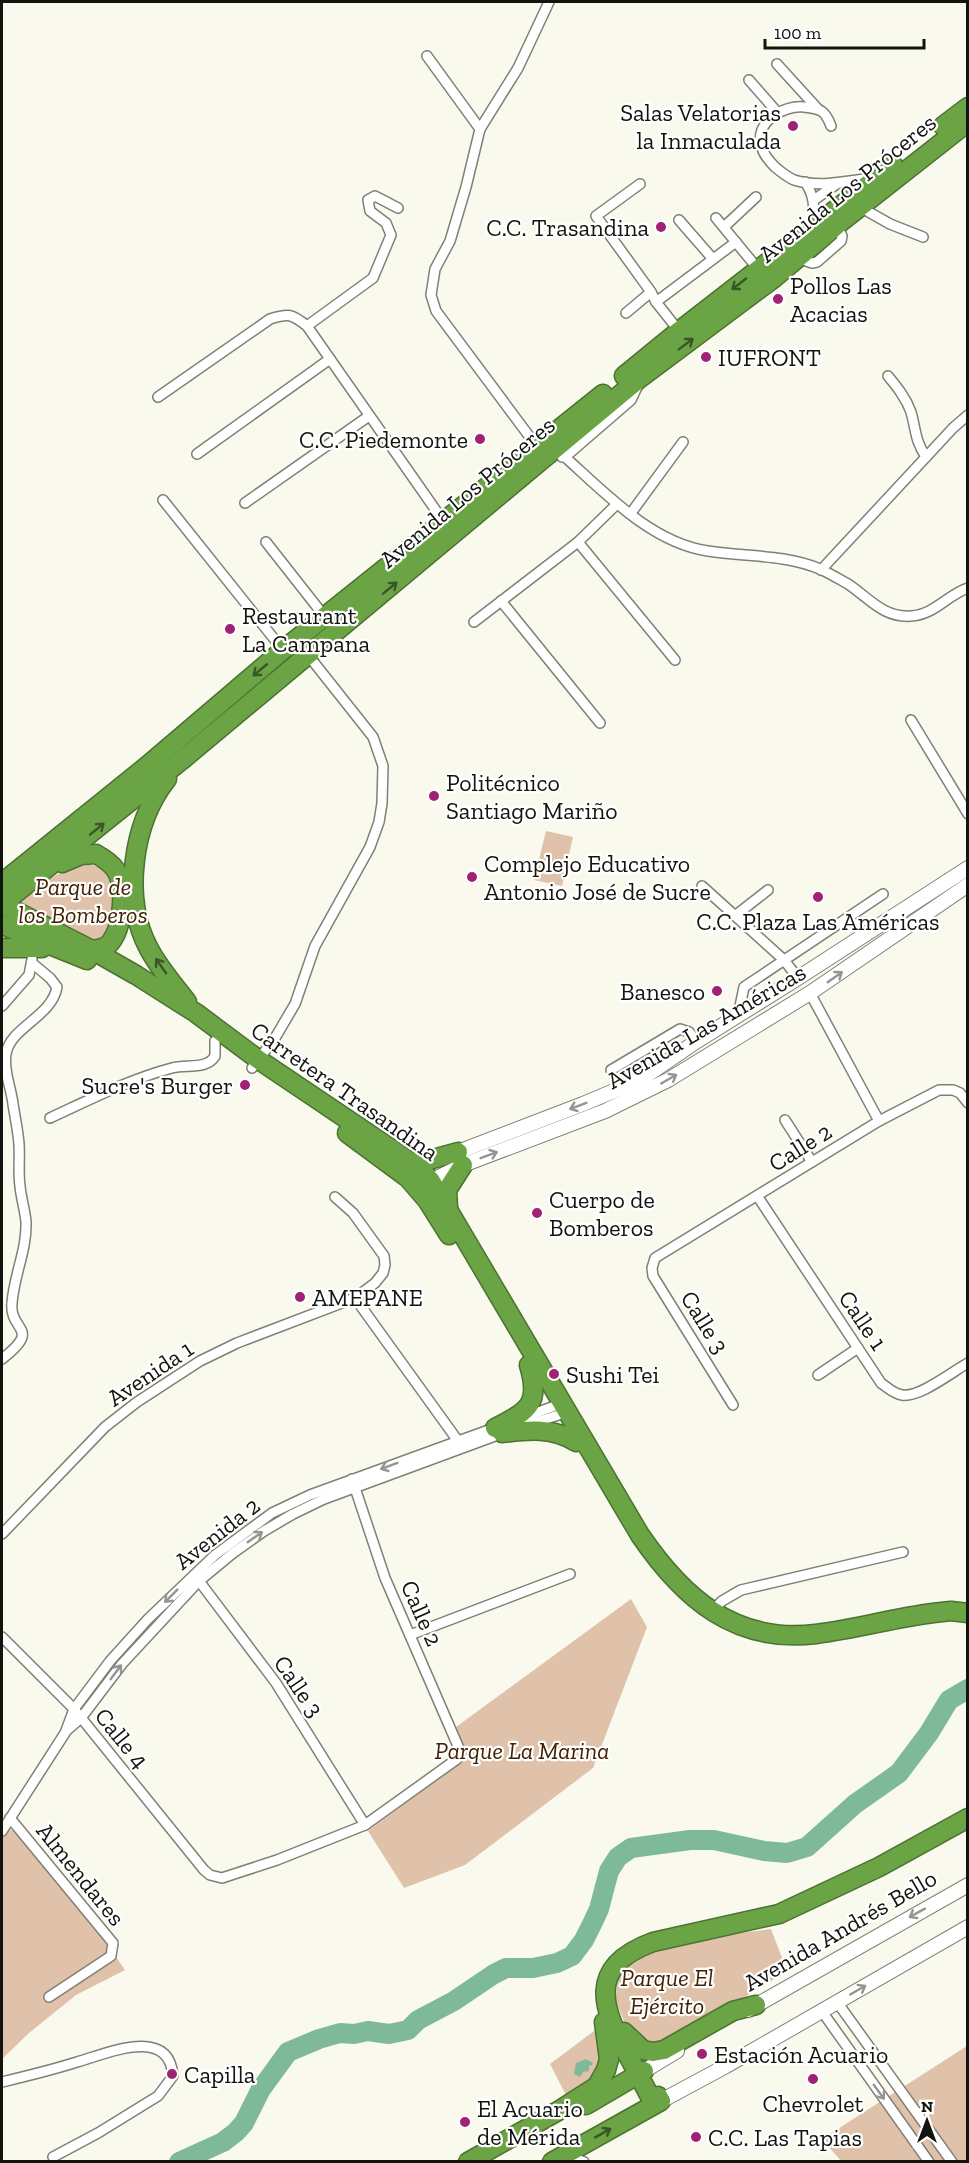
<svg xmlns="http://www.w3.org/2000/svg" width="969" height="2163" font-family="'Zilla Slab',serif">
	<rect width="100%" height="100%" fill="#f9faed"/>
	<g fill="#e0c1a9">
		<path d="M546,831L573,837L562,886L534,880Z"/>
		<path d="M89,864L106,870L118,896L108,937L91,944L19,904C46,881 53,872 89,864Z"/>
		<path d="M631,1599L647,1627L593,1768L465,1865L404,1888L368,1831L464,1760L465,1756L456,1727Z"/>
		<path d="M2,1828L14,1831L101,1935L125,1970L76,1995L29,2033L2,2059Z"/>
		<path d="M771,1929L787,1971L666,2046L655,2049L627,2028L615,2000L620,1967L667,1942Z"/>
		<path d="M598,2028L602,2044L597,2076L568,2099L550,2064Z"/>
		<path d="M967,2046V2161H841L822,2139Z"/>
	</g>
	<path fill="#7eba99" d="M586,2059L593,2063L592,2065L589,2066V2071L583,2072L580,2077L574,2074L576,2063Z"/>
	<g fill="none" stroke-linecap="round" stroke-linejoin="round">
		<path stroke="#7eba99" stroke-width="20" d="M179,2162L223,2142L236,2132L244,2123L261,2089L288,2052L319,2039L340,2033L354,2034L368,2031L389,2034L408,2030L418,2020L454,2001L494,1974L506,1968H533L557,1963L572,1956L584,1940L593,1922L599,1909L609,1871L618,1857L631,1848L690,1840H714L764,1851L787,1853L807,1847L855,1804L899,1773L929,1733L949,1700L968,1689"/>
		<defs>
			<g id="street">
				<path d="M427,56L480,129L466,187L450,241L435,269L431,295L436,311L538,448"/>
				<path d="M777,64L817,108"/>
				<path d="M749,80L777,112"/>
				<path d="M831,126C825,110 821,109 804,107C783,105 753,122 762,148C764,155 770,162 775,167C781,172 787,177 794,180C820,188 846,181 872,178"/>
				<path d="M480,129L518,68L549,2"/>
				<path d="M805,182C815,196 814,209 814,225"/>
				<path d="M640,184L596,216L651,292L656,302L679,331"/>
				<path d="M814,200L838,183"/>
				<path d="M860,207L890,224L923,237"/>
				<path d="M716,218L758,269"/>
				<path d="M679,220L712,258"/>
				<path d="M724,227L756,197"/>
				<path d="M798,258L812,263L817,262L841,241L842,236L837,225"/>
				<path d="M656,302L736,242"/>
				<path d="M626,313L651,292"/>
				<path d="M307,326L373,278L391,235L386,223L370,211L368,200L375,196L398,208"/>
				<path d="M888,376C897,387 906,398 911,412C916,430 915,441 926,457"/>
				<path d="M158,397L270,319C289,313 292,314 307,326L444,522"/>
				<path d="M197,454L330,359"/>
				<path d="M562,457H565L631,400L639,383"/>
				<path d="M565,457C605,493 652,543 708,551C746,557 784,554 820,569C829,573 839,579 848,584C869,598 883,618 911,616C934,615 947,595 968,588"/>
				<path d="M163,500L283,650"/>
				<path d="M245,503L369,416"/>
				<path d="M631,513L683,442"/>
				<path d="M266,542L325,617"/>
				<path d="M578,542L675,660"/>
				<path d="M821,570L953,428L968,415"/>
				<path d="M501,601L600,723"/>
				<path d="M474,622L578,542L617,504"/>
				<path d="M911,720L968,814"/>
				<path d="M702,886L784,960L798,978"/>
				<path d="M736,915L768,890"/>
				<path d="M848,918L865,934"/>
				<path d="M810,993L879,1121"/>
				<path d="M2,1006L29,975L32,959"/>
				<path d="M738,1016L744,987L883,894"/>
				<path d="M252,1068L275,1038L295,1004L315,946L370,847L379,822L382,803L383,766L373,737L308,655"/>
				<path d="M611,1070L680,1029L689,1032L697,1041"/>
				<path d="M50,1118C89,1100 130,1079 172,1068C186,1064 207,1070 215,1056V1041"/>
				<path d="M785,1120L812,1162"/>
				<path d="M758,1197L881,1383C888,1388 894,1394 902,1395C919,1398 952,1372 968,1363"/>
				<path d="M355,1298L458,1441"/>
				<path d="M2,1359C43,1327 9,1332 12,1303C14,1275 27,1250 26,1222C25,1210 21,1198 20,1186C18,1172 20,1158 19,1144C18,1131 15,1117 13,1104C11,1087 3,1070 6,1054C10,1027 52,1017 57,987L50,978L32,963"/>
				<path d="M818,1375L858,1348"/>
				<path d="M733,1405L653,1276L652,1268L655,1258L879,1121L939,1090H953L960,1093L968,1103"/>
				<path d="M522,1418L563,1403"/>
				<path d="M527,1425L568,1412"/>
				<path d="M2,1534L105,1427L137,1402L200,1361L237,1343L355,1298L375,1283L383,1273L385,1265L384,1256L353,1213L335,1197"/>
				<path d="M196,1577L276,1683L365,1825"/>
				<path d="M711,1612L722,1601L741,1590L903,1552"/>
				<path d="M410,1635L570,1574"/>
				<path d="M2,1637L74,1709L204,1870L210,1875L222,1878L277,1860L365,1825L457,1759L461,1753L385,1578L352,1479"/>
				<path d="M66,1731L81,1718L122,1664L199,1581L233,1553L264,1531L293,1514L324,1499L503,1433"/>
				<path d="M10,1818L113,1943L111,1956L49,1997"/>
				<path d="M2,1831L65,1733L74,1709L110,1661L148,1619L215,1555L272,1513L310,1495L497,1427"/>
				<path d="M837,2002L952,2162"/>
				<path d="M821,2010L929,2162"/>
				<path d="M2,2082C27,2076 52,2070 77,2062C106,2054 169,2025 173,2076L158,2096L98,2133L53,2157"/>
				<path d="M567,2160L574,2158L584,2162"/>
			</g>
			<g id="secondary">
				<path d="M450,1155L583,1104L640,1080L697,1041L798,978L968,868"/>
				<path d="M425,1184L463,1165L605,1111L668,1080L810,993L968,885"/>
				<path d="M748,2010L968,1885"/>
				<path d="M644,2071L677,2051"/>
				<path d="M661,2101L726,2066L968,1927"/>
			</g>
			<g id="highway">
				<path d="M943,126L968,107"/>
				<path d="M624,376L679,331L893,165"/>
				<path d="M167,779C132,823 122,899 149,949C159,968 174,985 187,1002"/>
				<path d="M62,863L81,855L96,854C103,858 111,863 115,869C127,886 123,927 110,943C106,948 98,949 92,950"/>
				<path d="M2,883L147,766L283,650L603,394"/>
				<path d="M2,904L92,950L136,975L196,1013L259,1060L421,1169L431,1181L640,1535C683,1598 735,1644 816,1634C856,1629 894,1618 933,1613L951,1611L968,1613"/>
				<path d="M2,904L183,759L640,378L774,278L837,225L968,122"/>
				<path d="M2,924L20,933L87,960"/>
				<path d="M2,948H42"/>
				<path d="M347,1133L408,1178L427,1200L449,1235"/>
				<path d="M412,1162L429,1160L458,1152"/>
				<path d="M448,1208L447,1190L463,1165"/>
				<path d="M495,1428C528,1411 541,1405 529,1365"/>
				<path d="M502,1433C528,1430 553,1427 576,1442"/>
				<path d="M624,2032L643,2050L653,2052L664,2050L733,2011L756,2005"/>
				<path d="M654,2104C646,2089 638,2074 630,2059C602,2009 585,1967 653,1942L779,1914L879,1867L968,1818"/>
				<path d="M586,2105L644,2071"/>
				<path d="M468,2162L558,2111L597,2086L606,2070L609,2059L604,2022"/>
				<path d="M552,2162L661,2101L658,2096"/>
			</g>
		</defs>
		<use href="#street" stroke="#808075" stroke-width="12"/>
		<use href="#secondary" stroke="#808075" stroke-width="16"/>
		<use href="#highway" stroke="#4c7232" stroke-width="21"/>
		<use href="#street" stroke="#fff" stroke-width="9"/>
		<use href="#secondary" stroke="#fff" stroke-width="14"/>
		<use href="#highway" stroke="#6aa445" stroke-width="18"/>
	</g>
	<defs><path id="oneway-shaft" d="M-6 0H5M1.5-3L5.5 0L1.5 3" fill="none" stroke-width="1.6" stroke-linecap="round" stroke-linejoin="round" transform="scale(1.5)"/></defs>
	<g stroke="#3a5527">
		<use href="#oneway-shaft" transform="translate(739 284) rotate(142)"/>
		<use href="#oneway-shaft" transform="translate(686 344) rotate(-37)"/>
		<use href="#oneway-shaft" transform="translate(390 588) rotate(-39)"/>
		<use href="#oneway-shaft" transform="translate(260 670) rotate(140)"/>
		<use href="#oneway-shaft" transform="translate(97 829) rotate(-39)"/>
		<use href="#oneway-shaft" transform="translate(161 966) rotate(-125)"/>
		<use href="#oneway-shaft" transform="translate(603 2133) rotate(-29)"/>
	</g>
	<g stroke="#959593">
		<use href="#oneway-shaft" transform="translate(835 977) rotate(-35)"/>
		<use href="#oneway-shaft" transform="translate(669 1079) rotate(-30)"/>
		<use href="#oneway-shaft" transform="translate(578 1106) rotate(159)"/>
		<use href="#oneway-shaft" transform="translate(489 1155) rotate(-21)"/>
		<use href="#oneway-shaft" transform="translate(389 1466) rotate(160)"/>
		<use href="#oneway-shaft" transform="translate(255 1537) rotate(-35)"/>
		<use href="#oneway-shaft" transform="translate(171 1596) rotate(135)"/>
		<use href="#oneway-shaft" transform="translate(116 1672) rotate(-53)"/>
		<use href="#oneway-shaft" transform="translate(917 1913) rotate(151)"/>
		<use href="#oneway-shaft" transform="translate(858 1990) rotate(-30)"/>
		<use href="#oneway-shaft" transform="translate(879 2092) rotate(54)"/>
	</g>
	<g fill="#a02275" stroke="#fff" stroke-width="2">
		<circle cx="793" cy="126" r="6"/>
		<circle cx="661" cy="227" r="6"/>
		<circle cx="778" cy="299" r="6"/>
		<circle cx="706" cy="357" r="6"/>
		<circle cx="480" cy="439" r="6"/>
		<circle cx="230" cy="629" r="6"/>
		<circle cx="434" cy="796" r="6"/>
		<circle cx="472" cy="877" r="6"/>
		<circle cx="818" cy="897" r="6"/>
		<circle cx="717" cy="991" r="6"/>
		<circle cx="245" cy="1085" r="6"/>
		<circle cx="537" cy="1213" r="6"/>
		<circle cx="300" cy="1297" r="6"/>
		<circle cx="554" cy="1374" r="6"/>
		<circle cx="702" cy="2054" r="6"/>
		<circle cx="172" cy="2074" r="6"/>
		<circle cx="813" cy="2079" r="6"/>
		<circle cx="465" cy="2122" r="6"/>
		<circle cx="696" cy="2137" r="6"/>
	</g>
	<g text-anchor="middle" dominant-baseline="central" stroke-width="4.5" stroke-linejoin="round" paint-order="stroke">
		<g font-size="24" fill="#13140f" stroke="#fff" text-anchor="start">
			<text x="781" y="112" text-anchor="end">Salas Velatorias<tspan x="781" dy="28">la Inmaculada</tspan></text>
			<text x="649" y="227" text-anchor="end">C.C. Trasandina</text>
			<text x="790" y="285">Pollos Las<tspan x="790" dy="28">Acacias</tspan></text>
			<text x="718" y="357">IUFRONT</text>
			<text x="468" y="439" text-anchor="end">C.C. Piedemonte</text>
			<text x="242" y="615">Restaurant<tspan x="242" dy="28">La Campana</tspan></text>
			<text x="446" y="782">Politécnico<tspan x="446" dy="28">Santiago Mariño</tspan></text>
			<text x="484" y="863">Complejo Educativo<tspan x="484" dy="28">Antonio José de Sucre</tspan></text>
			<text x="818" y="921" text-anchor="middle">C.C. Plaza Las Américas</text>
			<text x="705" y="991" text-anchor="end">Banesco</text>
			<text x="233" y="1085" text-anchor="end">Sucre's Burger</text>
			<text x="549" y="1199">Cuerpo de<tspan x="549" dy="28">Bomberos</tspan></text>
			<text x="312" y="1297">AMEPANE</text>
			<text x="566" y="1374">Sushi Tei</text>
			<text x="714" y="2054">Estación Acuario</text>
			<text x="184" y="2074">Capilla</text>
			<text x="813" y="2103" text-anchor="middle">Chevrolet</text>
			<text x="477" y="2108">El Acuario<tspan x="477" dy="28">de Mérida</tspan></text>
			<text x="708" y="2137">C.C. Las Tapias</text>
		</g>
		<g font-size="24" fill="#13140f" stroke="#fff">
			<text transform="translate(847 188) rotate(-39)">Avenida Los Próceres</text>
			<text transform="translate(467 492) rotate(-40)">Avenida Los Próceres</text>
			<text transform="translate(706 1026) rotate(-30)">Avenida Las Américas</text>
			<text transform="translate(345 1091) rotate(35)">Carretera Trasandina</text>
			<text transform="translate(800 1147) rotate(-32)">Calle 2</text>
			<text transform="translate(863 1320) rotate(56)">Calle 1</text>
			<text transform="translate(705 1322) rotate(58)">Calle 3</text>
			<text transform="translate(150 1373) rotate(-34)">Avenida 1</text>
			<text transform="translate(217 1533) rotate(-38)">Avenida 2</text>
			<text transform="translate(422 1613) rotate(66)">Calle 2</text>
			<text transform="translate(299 1686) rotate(56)">Calle 3</text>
			<text transform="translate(122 1738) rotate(51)">Calle 4</text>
			<text transform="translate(81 1874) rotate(51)">Almendares</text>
			<text transform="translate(840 1930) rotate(-30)">Avenida Andrés Bello</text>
		</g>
		<g font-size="24" font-style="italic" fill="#402101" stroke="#fff">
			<text x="83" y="886">Parque de<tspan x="83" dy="28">los Bomberos</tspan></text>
			<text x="522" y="1750">Parque La Marina</text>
			<text x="667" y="1977">Parque El<tspan x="667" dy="28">Ejército</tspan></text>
		</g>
	</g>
	<rect width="969" height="2163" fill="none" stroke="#13140f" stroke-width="6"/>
	<g transform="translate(927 2121)" stroke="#ffffff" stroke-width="4.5" paint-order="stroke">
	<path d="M0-4.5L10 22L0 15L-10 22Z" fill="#13140f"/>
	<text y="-9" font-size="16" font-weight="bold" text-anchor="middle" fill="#13140f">N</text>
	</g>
	<path d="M765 39v9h159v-9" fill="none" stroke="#13140f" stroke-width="3"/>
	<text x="774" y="39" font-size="18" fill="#13140f" stroke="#ffffff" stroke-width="4.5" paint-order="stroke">100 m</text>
</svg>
